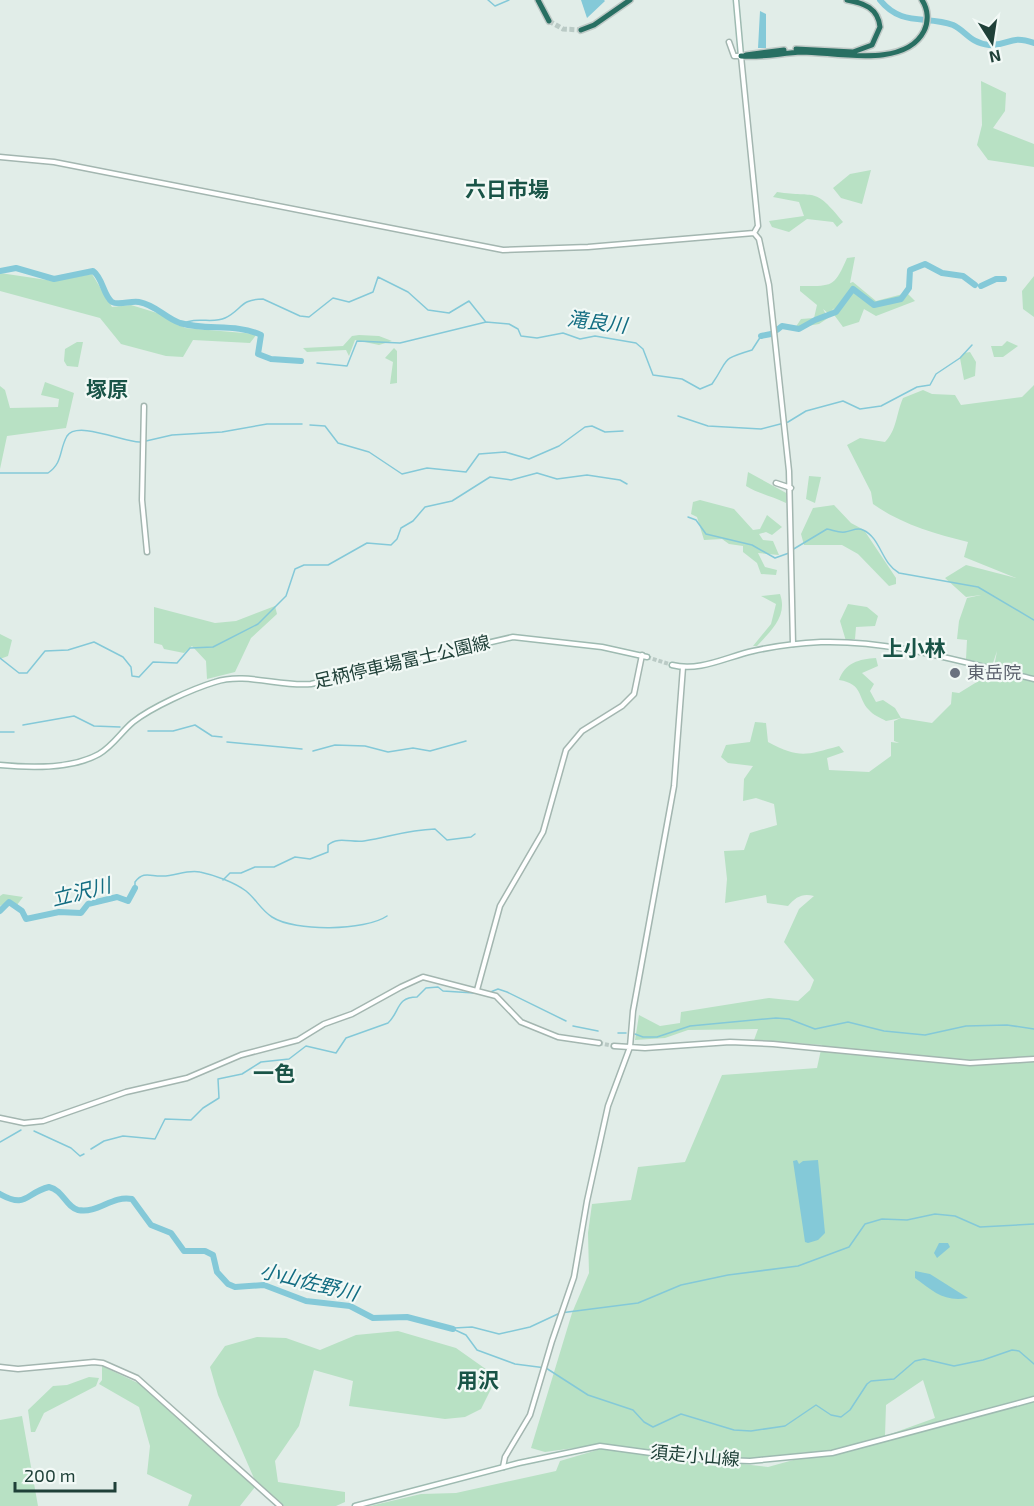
<svg xmlns="http://www.w3.org/2000/svg" width="1034" height="1506" font-family="'Exo 2','Noto Sans JP',sans-serif">
<style>
.green{fill:#b8e1c4;fill-rule:evenodd}
.water{fill:#84c9d8}
.lines{fill:none;stroke-linecap:round;stroke-linejoin:round}
.stream{stroke:#84c9d8;stroke-width:1.5}
.river{stroke:#84c9d8;stroke-width:6}
.tertiary-tunnel{stroke:#bacac5;stroke-width:4;stroke-dasharray:4 2;stroke-linecap:butt}
.secondary-tunnel{stroke:#bacac5;stroke-width:4;stroke-dasharray:4 2;stroke-linecap:butt}
.motorway-tunnel{stroke:#bacac5;stroke-width:5;stroke-dasharray:5 2.5;stroke-linecap:butt}
.tertiary-casing{stroke:#a3b6b0;stroke-width:7}
.secondary-casing{stroke:#9ebab1;stroke-width:7}
.motorway-casing{stroke:#c0cac7;stroke-width:8}
.tertiary{stroke:#fff;stroke-width:4}
.secondary{stroke:#fff;stroke-width:4}
.motorway{stroke:#286f62;stroke-width:5}
.worship-dot{fill:#6b7280;stroke:#f2f9f6;stroke-width:2}
.labels{text-anchor:middle;stroke-width:4.5;stroke-linejoin:round;paint-order:stroke}
.street-label{font-size:18px;fill:#1f4038;stroke:#f2f9f6}
.worship-label{font-size:18px;fill:#5b616d;stroke:#f2f9f6;text-anchor:start}
.water-label{font-size:20px;font-style:italic;fill:#136d82;stroke:#f2f9f6}
.quarter-label{font-size:21px;font-weight:bold;fill:#195447;stroke:#f2f9f6}
</style>
<rect width="100%" height="100%" fill="#e1ede8"/>
<path class="green" d="M981,81L1006,93L1005,111L993,128L1034,144V167L988,160L977,145L982,125Z
M871,170L862,204L841,198L833,188L850,174Z
M777,192C817,198 814,186 843,222L837,227L833,222L807,219L789,232L772,227L769,221L804,216L799,202L773,197Z
M855,257L850,283L853,282L876,301L907,293L915,301L876,316L864,309L859,322L843,327L832,312L834,308L829,314L823,309L828,318L819,324L795,328L801,319L814,318L817,305L800,291V286C832,286 834,288 847,258Z
M0,273L54,281L92,274L112,307L131,305L167,316L185,328L257,334L250,343L193,340L183,357L166,356L121,344L100,318L0,291Z
M1034,276V317L1023,309L1022,291Z
M359,335L379,336L392,341L379,345L355,340L349,356L346,350L307,352L303,348L343,346L352,336Z
M1007,341L1018,346L1003,357H994L991,346H1002Z
M77,342H83L78,367L67,366L64,361L65,349Z
M394,348L397,351V383L390,384L393,362L385,358Z
M970,352L976,362L975,376L964,380L960,358L964,353Z
M45,382L74,393L66,428L7,436L0,469V386L5,390L10,408L58,407L59,399L41,395Z
M1034,385V1506H370L421,1494L456,1493L556,1471L560,1461L604,1448L768,1467L826,1451L798,1453L772,1459L684,1457L604,1444L545,1452L531,1448L572,1313L589,1273L588,1233L592,1204L631,1200L638,1167L685,1162L722,1075L817,1068L822,1045L754,1040L758,1029L688,1030L665,1038L635,1040L639,1015L660,1026L680,1023L681,1012L769,998L798,1001L810,990L814,980L784,942L799,909L814,896C802,893 796,897 788,906L767,903L766,895L725,903L727,879L724,851L744,850L750,833L777,825L774,804L756,798L743,801L744,779L753,766L728,763L721,757L726,745L750,742L755,722L766,723L768,742C800,759 806,755 839,746L844,752L827,758L829,770L869,772L891,756V742L899,743L894,741V721L901,718L886,721C881,718 873,715 869,710C857,698 864,684 839,680C845,663 859,659 876,658L878,666L862,673L874,684L870,691L876,702L883,700L895,708L901,718L932,723L951,704L952,692L959,693L993,672L997,651L992,666L966,659L967,640L957,639L959,621L967,598L981,595L966,597L945,578L966,565L1016,578L964,557L968,542C935,534 901,524 873,504L871,492L847,445L860,438L885,442C897,430 896,414 903,398L923,390L932,394L955,395L961,405L1022,397ZM923,1380L935,1418L885,1436L886,1405Z
M748,472L788,494L786,503C772,496 759,494 746,486Z
M809,476L821,477L815,503L806,499Z
M700,500L734,509L753,530L760,529L767,515L782,527L772,535L766,532L759,534L763,540L773,541L779,555L758,553L765,567L777,570L776,575L761,574L757,563L743,552V546L729,544L722,539L704,540L697,517L691,514L693,502Z
M834,505L851,523L864,530L896,578V584L889,586L858,554L842,545H804L801,534L813,508Z
M780,594C788,616 771,631 757,646H753L771,624L776,604L761,596Z
M848,604L867,607L878,616L875,626L856,627L855,639L846,641L840,621Z
M275,606L277,614L251,638L235,672L207,679L206,661L192,646L184,653L164,649L162,645L154,643V607L215,623L236,621Z
M0,634L12,640L8,656L0,659Z
M3,894L23,897L17,905L9,901L0,906V896Z
M398,1331L456,1348L497,1377L481,1409L465,1417L445,1419L349,1406L353,1381L314,1370L299,1426L275,1461L278,1482L345,1492V1502L336,1506H284L256,1483L218,1395L210,1367L225,1346L257,1337L286,1338L320,1350L356,1335Z
M102,1366L140,1384L193,1426L255,1487L240,1506H188L192,1495L147,1474L150,1446L139,1407L99,1384L102,1380Z
M89,1377L99,1378L96,1386L44,1413L35,1432H31L28,1410L53,1386L67,1385Z
M22,1416L38,1506H0V1420Z"/>
<path class="water" d="M581,0H604L605,1L587,18Z
M760,11L766,14V48H758Z
M797,1160L799,1164L803,1161L818,1160L825,1233L818,1240L808,1243L805,1242L793,1161Z
M939,1243H948L950,1247L937,1258L934,1253Z
M915,1271L930,1274L968,1298C944,1302 934,1292 915,1278Z"/>
<g class="lines">
<path class="stream" d="M488,0L495,6L509,0
M182,324C196,316 213,324 225,318C242,310 240,299 263,299L300,316L309,317L333,298L349,302L373,292L378,277L408,292L428,310L449,313L469,301L485,321
M317,363L347,366L357,341L400,343L486,322L509,324L518,329L521,336L537,338L563,333L580,339L595,336L636,343L643,349L653,375L682,379L700,389L712,384C730,358 719,360 752,350L761,336
M678,416L708,426L761,429L788,422L806,411L843,401L860,409L881,406L917,387L930,385L936,374L960,358L972,345
M310,425L325,426L338,443L369,452L402,474L427,468L466,472L479,454L505,452L529,459L559,446L585,427L592,426L605,432L623,431
M146,441L172,435L222,432L267,424H302
M0,473H48C63,463 59,450 67,436C77,420 126,443 140,442
M688,517L696,520L706,534L752,545L775,558L789,553
M792,550L827,529C833,530 839,533 845,532C852,531 857,527 863,530C881,538 881,563 899,573L978,587L1034,620
M0,658L19,673H27L45,651L68,650L94,642L123,657L131,667L132,676L139,677L153,662L177,663L190,648L213,647L258,624L286,596L295,569L304,565H328L367,543L391,545L397,539L401,528L413,521L425,507L452,501L490,477L511,480L537,473L557,479L587,475L620,480L627,484
M23,725L74,716L94,726L120,727
M148,731H173L195,725L212,736L222,737
M0,732H14
M227,742L302,749
M313,751L335,745L365,746L388,752L413,748L430,751L466,741
M223,880L230,873H241L255,867H274L295,857L310,859L328,852V845C338,836 352,843 364,841C390,837 406,830 435,829L447,840L471,837L475,834
M135,888V882C144,870 151,877 163,876C175,876 188,869 200,872C214,875 234,882 246,891C256,899 261,910 272,917C295,932 365,931 387,916
M488,993L498,989L507,992L566,1021
M573,1026L598,1031
M618,1033H626
M635,1034L643,1037H657L690,1026L776,1018L789,1019L815,1029L848,1022L884,1031L925,1035L966,1026L1007,1025L1034,1029
M34,1131L71,1148L80,1156L84,1154
M0,1142L21,1130
M91,1149L104,1141L123,1136L155,1139L165,1119L191,1120L203,1108L219,1098L218,1079L242,1074L261,1062L289,1059L306,1046L336,1053L346,1038L388,1023C400,1012 396,997 417,997L426,988L438,987L443,991L474,993
M454,1328L472,1327L499,1334L530,1327L560,1313L638,1303L681,1285L728,1275L798,1266L849,1247L865,1224L882,1219L907,1220L935,1214L955,1216L980,1227L1034,1224
M453,1329L466,1335L477,1350L515,1364L546,1368L588,1395L633,1410L644,1422L653,1427L681,1414L734,1430L751,1431L785,1426L816,1405L831,1415L841,1417L850,1410L867,1384L871,1381L894,1379L915,1361L924,1359L954,1366L983,1360L1012,1350L1019,1351L1034,1364"/>
<path class="river" d="M880,0C901,27 927,15 953,25C966,31 970,43 989,45C1009,46 1010,34 1034,43
M0,271L16,268L54,279L93,271C103,278 103,295 112,302C119,306 132,300 139,302C156,305 165,318 180,323C207,331 236,323 261,335L258,354L271,359L301,361
M981,286L996,279H1004
M777,330L782,326L799,329L815,320L836,312L853,289L874,305L901,299L909,288L910,270L925,264L942,273L963,276L975,285
M761,336L771,334
M0,911L9,902L22,911L26,919L59,912L81,913L88,904L117,897L128,901L135,888
M0,1194C27,1209 25,1193 49,1187C63,1190 66,1207 78,1210C98,1214 112,1195 132,1199L151,1225L171,1233L184,1251H205L213,1255L217,1272L228,1284L235,1287L264,1285L306,1301L350,1306L373,1318L407,1317L453,1329"/>
<path class="tertiary-tunnel" d="M599,1043L614,1046"/>
<path class="secondary-tunnel" d="M647,657L672,665"/>
<path class="motorway-tunnel" d="M549,21L563,29L581,30"/>
<g class="tertiary-casing">
<path id="tertiary" d="M729,42L734,56H741L758,226L754,233
M0,157L54,162L503,250L588,247L754,233
M754,233L759,239L769,285L789,471L793,644
M144,406L142,500L147,552
M776,483L791,488
M477,990L500,906L543,832L566,750L582,731L622,706L634,694L642,655
M614,1046L645,1048L730,1042L773,1044L970,1063L1034,1059
M0,1118L24,1123L43,1121L126,1092L187,1078L241,1055L298,1040L324,1024L352,1014L401,987L423,977L496,996L521,1022L558,1037L599,1043
M0,1367L18,1369L94,1362L103,1363L137,1378L280,1506
M503,1467L505,1457L530,1415L552,1341L574,1277L587,1201L608,1106L630,1047L633,1011L674,786L683,667"/>
</g>
<g class="secondary-casing">
<path id="secondary" d="M736,0L741,56
M672,665C700,672 726,657 753,651C775,646 798,643 821,642C894,640 964,663 1034,679
M0,765C30,768 72,769 99,754C113,746 121,732 133,722C152,707 192,689 215,682C245,672 280,687 311,684L513,637L602,647L647,657
M355,1506L519,1463L600,1446L695,1459L750,1461L832,1453L1034,1399"/>
</g>
<g class="motorway-casing">
<path id="motorway" d="M538,0L549,21
M581,30L594,25L630,0
M796,49L853,52L872,45L880,27C878,8 864,3 847,0
M746,55L784,50
M741,56C761,58 781,53 802,52C835,52 905,69 924,31C929,21 928,9 922,0"/>
</g>
<use href="#tertiary" class="tertiary"/>
<use href="#secondary" class="secondary"/>
<use href="#motorway" class="motorway"/>
</g>
<circle class="worship-dot" cx="955" cy="673" r="6"/>
<g class="labels">
<g class="street-label">
<text transform="translate(402 662) rotate(-13)" y="6">足柄停車場富士公園線</text>
<text transform="translate(695 1456) rotate(5)" y="6">須走小山線</text>
</g>
<g class="worship-label">
<text x="967" y="679">東岳院</text>
</g>
<g class="water-label">
<text transform="translate(597 322) rotate(7)" y="7">滝良川</text>
<text transform="translate(81 892) rotate(-14)" y="7">立沢川</text>
<text transform="translate(309 1282) rotate(14)" y="7">小山佐野川</text>
</g>
<g class="quarter-label">
<text x="507" y="197">六日市場</text>
<text x="107" y="397">塚原</text>
<text x="914" y="656">上小林</text>
<text x="274" y="1081">一色</text>
<text x="478" y="1388">用沢</text>
</g>
</g>
<g transform="translate(992 42) rotate(168)" stroke="#f2f9f6" stroke-width="4.5" paint-order="stroke">
<path d="M0-4.5L10 22L0 15L-10 22Z" fill="#1f4038"/>
<text y="-9" font-size="16" font-weight="bold" text-anchor="middle" fill="#1f4038">N</text>
</g>
<path d="M15 1482v9h100v-9" fill="none" stroke="#1f4038" stroke-width="3"/>
<text x="24" y="1482" font-size="18" fill="#1f4038" stroke="#f2f9f6" stroke-width="4.5" paint-order="stroke">200 m</text>
</svg>
